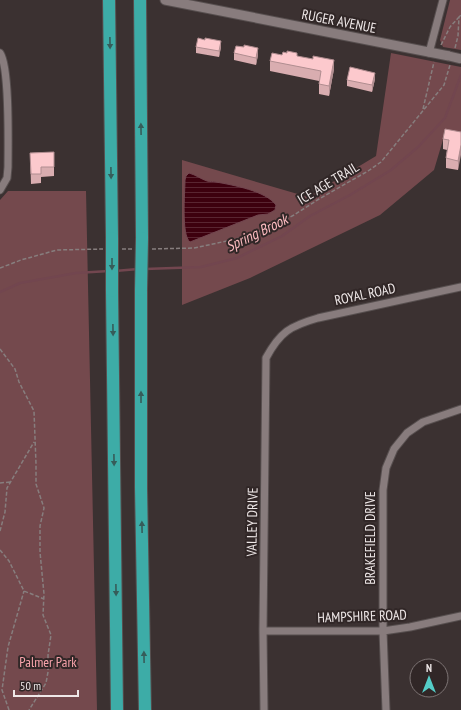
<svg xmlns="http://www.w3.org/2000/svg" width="461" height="710" font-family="'PT Sans Narrow',sans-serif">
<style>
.park{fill:#74494d}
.water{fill:url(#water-rules);stroke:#72464f}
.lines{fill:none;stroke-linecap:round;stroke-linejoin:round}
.stream{stroke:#72464f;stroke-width:2.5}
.minor-casing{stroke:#574f4f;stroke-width:9}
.tertiary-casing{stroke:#574f4f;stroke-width:11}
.motorway-casing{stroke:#574f4f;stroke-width:14}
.path{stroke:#877e7e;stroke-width:1.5;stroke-dasharray:4 2;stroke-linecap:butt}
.minor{stroke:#887c7d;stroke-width:7}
.tertiary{stroke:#887c7d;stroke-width:9}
.motorway{stroke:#3daca7;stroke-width:12}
.tertiary-bridge-casing{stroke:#574f4f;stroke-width:11;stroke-linecap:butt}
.motorway-bridge-casing{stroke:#574f4f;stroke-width:14;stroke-linecap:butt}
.tertiary-bridge{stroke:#887c7d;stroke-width:9}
.motorway-bridge{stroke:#3daca7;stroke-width:12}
.wall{fill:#d9adb0}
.shaded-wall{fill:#b08d90}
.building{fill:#fcc9cd;stroke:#b08d90}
.oneway{fill:#365c5a}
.labels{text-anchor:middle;stroke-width:4;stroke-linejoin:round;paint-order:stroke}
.street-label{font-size:14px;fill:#efe8e8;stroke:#312727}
.park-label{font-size:14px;fill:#f9a4ac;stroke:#312727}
.water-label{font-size:15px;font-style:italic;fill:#fdbcc1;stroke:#312727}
</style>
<defs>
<pattern id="water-rules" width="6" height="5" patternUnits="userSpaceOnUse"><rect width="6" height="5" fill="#3d000e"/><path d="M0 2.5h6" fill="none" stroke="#592531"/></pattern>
</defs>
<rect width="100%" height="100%" fill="#3b3131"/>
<path class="park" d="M450,0H461V50L443,47L440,40Z
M391,53L461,67V136L445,133L434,170L380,215L250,278L182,305V160L308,197L376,156Z
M8,191H86L97,710H0V200Z"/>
<path class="water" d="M189,173C196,175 201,179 207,181C210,182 213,181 216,182C233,185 266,191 276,205L275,210L268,214L258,215L190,242C181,235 185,193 185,180L186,176Z"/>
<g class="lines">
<path class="stream" d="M145,269L201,267L237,258L282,236L310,216L350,195L391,170L418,147L445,118L461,75
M115,271L138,269
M0,292L20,283L76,273L109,271"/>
<g class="minor-casing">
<path id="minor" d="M0,53C10,68 8,145 8,167L7,178L0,190
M429,53L443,0
M263,631H383L410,627L461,616
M264,710L263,631L266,358C280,332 290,326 318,318L461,287
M386,710L383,631V490L386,468L394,449L407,433L423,422L461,409"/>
</g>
<g class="tertiary-casing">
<path id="tertiary" d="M165,0L449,56"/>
</g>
<g class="motorway-casing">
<path id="motorway" d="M109,0L112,238
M140,0L142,238
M141,290V488L145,710
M112,291L117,710"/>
</g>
<path class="path" d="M441,45L450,27L459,17
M455,48L458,36L459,17L461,15
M423,109L434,62
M122,249H133
M152,249L194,248L236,239L267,229L294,215L319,199L368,171L381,162L444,85L450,65
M0,268L21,260L57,250L103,249
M0,349L15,369L19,382L34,411L36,464V484L44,508L40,526V552L44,594L43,615L51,635L48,655V672L46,683L29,710
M0,483L10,482
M0,531L5,512L7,488L34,442
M0,550L9,561L24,591L44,599
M9,710L2,690L8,647L24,591"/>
<use href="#minor" class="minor"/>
<use href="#tertiary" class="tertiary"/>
<use href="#motorway" class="motorway"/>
<g class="tertiary-bridge-casing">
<path id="tertiary-bridge" d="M449,56L461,59"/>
</g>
<g class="motorway-bridge-casing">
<path id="motorway-bridge" d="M112,238V291
M141,290L142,238"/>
</g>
<use href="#tertiary-bridge" class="tertiary-bridge"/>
<use href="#motorway-bridge" class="motorway-bridge"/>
</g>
<path class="wall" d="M205,40L221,47L219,57L196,53V47Z
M234,53L258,55L256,65L234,60Z
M282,55L297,56L334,69L329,96L319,94V81L270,71V61Z
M375,79L372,92L347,86V80Z
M461,132L458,170L446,168V158L447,150L443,149V139Z
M54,152V176L41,177V183L31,184L30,153Z"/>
<path class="shaded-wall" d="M221,41V47L219,57V51Z
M258,48V55L256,65V58Z
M334,60V69L329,96V86Z
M375,73V79L372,92V85Z
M461,145V155L458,170V161Z"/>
<path class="building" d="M198,38L205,40V38L221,41L219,51L196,47Z
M244,45L258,48L256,58L234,53L236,46L244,47Z
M287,51L297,53V56L313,59V56L334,60L329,86L319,84L321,71L270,61L272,53L282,55L283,52L287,53Z
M350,67L375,73L372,85L347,80Z
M445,129L461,132V145L458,161L446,158L449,140L443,139Z
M54,152V167H41V174H31L30,153Z"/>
<defs><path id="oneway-solid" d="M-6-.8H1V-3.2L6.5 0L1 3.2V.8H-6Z"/></defs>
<g class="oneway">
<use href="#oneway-solid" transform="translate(110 43) rotate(89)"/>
<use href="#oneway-solid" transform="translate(141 129) rotate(-91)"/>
<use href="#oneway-solid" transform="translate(111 173) rotate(89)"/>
<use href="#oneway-solid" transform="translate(112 264) rotate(90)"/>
<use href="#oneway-solid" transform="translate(113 330) rotate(89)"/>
<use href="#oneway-solid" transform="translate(141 397) rotate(-90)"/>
<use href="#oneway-solid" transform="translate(114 460) rotate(89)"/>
<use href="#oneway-solid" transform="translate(142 527) rotate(-91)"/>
<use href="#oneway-solid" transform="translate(116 590) rotate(89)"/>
<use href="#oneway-solid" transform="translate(144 657) rotate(-91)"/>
</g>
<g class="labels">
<g class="street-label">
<text transform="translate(339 21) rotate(11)" y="5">RUGER AVENUE</text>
<text transform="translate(328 183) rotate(-31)" y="5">ICE AGE TRAIL</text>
<text transform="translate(365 294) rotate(-12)" y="5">ROYAL ROAD</text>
<text transform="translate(252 522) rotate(-89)" y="5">VALLEY DRIVE</text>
<text transform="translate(370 538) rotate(-90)" y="5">BRAKEFIELD DRIVE</text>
<text transform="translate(362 616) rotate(-2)" y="5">HAMPSHIRE ROAD</text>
</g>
<g class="park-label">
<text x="48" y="667">Palmer Park</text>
</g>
<g class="water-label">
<text transform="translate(257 233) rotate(-26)" y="5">Spring Brook</text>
</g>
</g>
<g transform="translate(429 678)"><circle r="19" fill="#312727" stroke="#7d7474"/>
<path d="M0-3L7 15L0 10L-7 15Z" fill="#54cdc7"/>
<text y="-6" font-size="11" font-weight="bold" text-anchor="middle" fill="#efe8e8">N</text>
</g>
<path d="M14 690v6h64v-6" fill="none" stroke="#efe8e8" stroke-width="2"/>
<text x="20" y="690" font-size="12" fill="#efe8e8" stroke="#312727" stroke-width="3" paint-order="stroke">50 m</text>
</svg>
